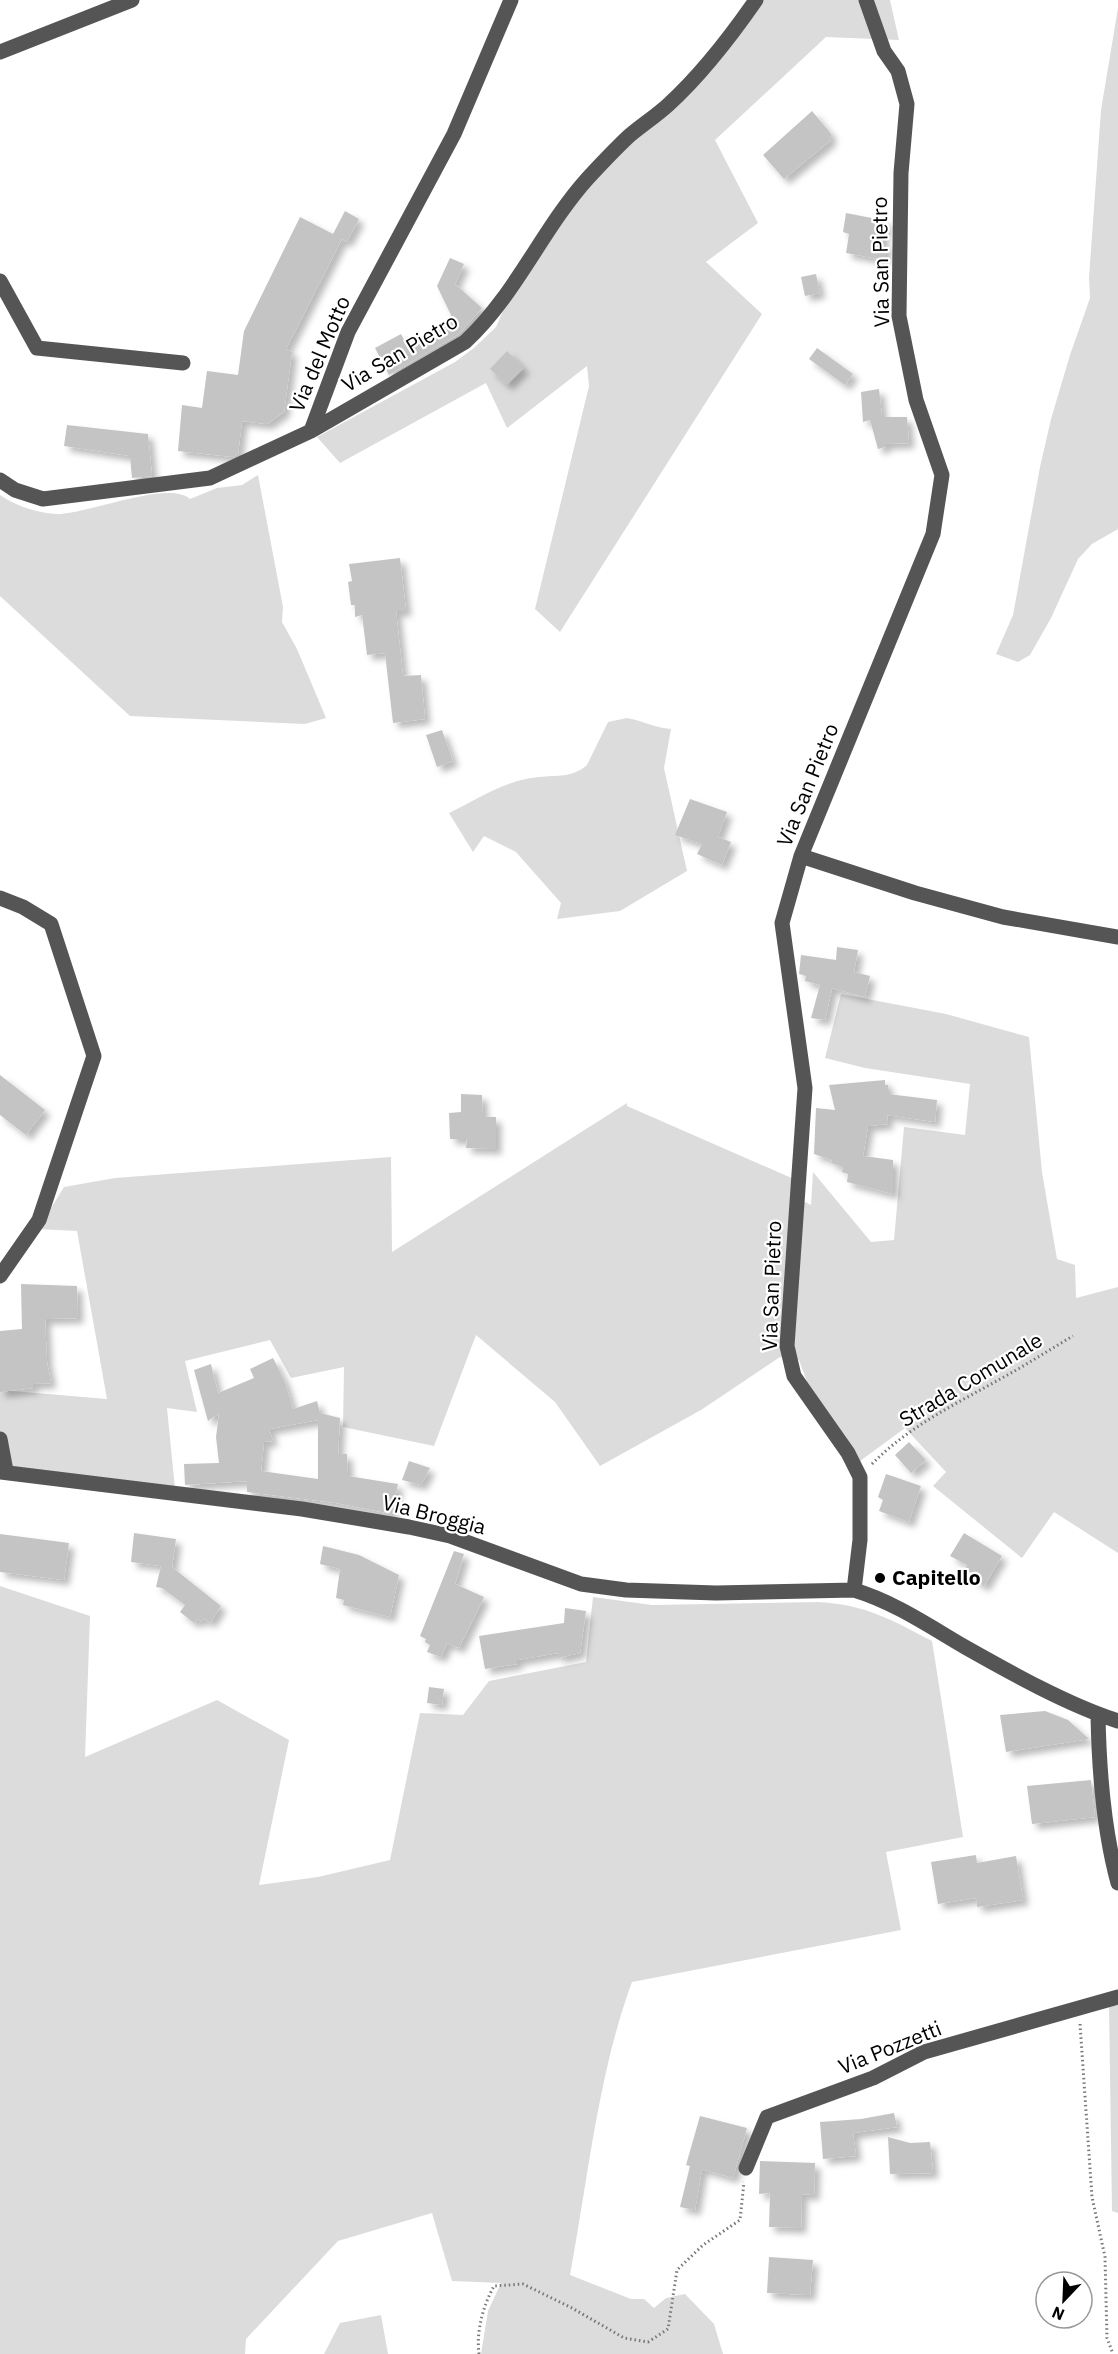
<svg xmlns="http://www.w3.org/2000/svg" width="1118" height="2354" font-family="'IBM Plex Sans',sans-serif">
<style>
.green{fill:#dcdcdc}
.building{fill:#c4c4c4;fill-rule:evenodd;filter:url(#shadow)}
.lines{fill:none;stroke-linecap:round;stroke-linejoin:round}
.path{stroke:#777;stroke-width:3;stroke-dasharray:1.5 3;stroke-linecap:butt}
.minor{stroke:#555;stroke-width:15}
.poi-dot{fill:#000;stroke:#fff;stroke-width:2}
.labels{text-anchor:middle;stroke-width:4.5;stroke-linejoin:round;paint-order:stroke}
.street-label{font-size:21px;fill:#000;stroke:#fff}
.poi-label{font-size:21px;font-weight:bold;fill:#000;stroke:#fff;text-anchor:start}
</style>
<defs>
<filter id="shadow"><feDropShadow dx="5.5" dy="5.5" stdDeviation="3" flood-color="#0004"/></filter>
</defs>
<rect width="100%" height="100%" fill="#fff"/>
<path class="green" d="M762,0H890L899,40L826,37L715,140L758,223L706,262L762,314L560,632L535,609L589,386L587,366L507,428L486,383L340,463L317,437L455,362L474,348L496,327L507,302L583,192Z
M1118,8V529L1092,544L1078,559L1051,618L1030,655L1018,662L996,654L1013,615L1040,467L1051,419L1070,355L1090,298L1089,278L1101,110Z
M258,475L283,607L282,622L297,649L326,718L305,724L130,716L0,596V495C16,506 37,513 56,514C86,515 169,479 190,499L217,488L242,485Z
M627,718C643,721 655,728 671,729L664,768L687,871L620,911L557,919L561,903L516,852L484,836L473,852L449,813C476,800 508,779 539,777C557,775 572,778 587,765L608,722Z
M841,994L946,1014L1029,1037L1042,1172L1057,1259L1075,1265L1076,1298L1118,1287V1553L1054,1512L1022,1558L933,1486L946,1472L905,1428L856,1464L809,1387L799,1360L780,1357L701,1410L600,1466L555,1402L476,1335L434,1446L343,1427L344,1367L291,1378L270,1340L185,1361L197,1412L167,1408L175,1489L2,1471L0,1454V1390L107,1399L77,1231L38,1229L64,1187L115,1178L391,1157L392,1252L627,1103V1106L803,1183V1201L811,1205L813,1172L871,1242L894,1240L904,1127L965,1135L970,1084L865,1068L825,1058Z
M0,1586L90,1616L85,1757L217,1700L289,1740L259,1885L318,1877L390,1860L420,1713L463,1715L489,1681L586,1662L593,1597L652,1605L819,1602C866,1605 890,1619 932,1641L963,1837L886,1852L901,1930L632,1982C598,2074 588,2179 570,2275L631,2299H644L654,2308L666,2298L685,2294L714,2324L723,2354H481L488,2311L501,2283L452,2281L432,2213L338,2241L246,2339L245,2354H0Z
M1118,1998V2213L1112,2211L1109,2003Z
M381,2315L388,2354H324L340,2323Z"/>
<path class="building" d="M812,111L832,135L829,138L831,140L784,179L763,155Z
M345,211L359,219L347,242L342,239L286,349L292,352L284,412L267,424L242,421L238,454L233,457L178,451L182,405L202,408L207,371L238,375L244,331L300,217L335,235L333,234Z
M846,213L887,221L882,244H887L884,260L846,253L849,234L843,232Z
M450,258L464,264L455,284L482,308L459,334L389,375L375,348L401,334L407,345L443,326L451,315L437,286Z
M816,274L820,293L805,296L801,277Z
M817,348L853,374L845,385L809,359Z
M507,351L524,368L507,385L490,369Z
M879,389L882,417H907L909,443L885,444V447L878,449L870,420L863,422L861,392Z
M67,425L148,434L152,476L132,478L130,456L64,446Z
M400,558L406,611H396L403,676L421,675L425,719L393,723L385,653L367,655L362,615L355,617V605H351L348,582L352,581L349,564Z
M442,730L453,761L437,767L426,735Z
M690,799L727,812L718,837L731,842L722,865L697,854L702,844L675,835Z
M837,947L858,950L854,972L870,976L865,997L832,988L825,1020L811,1018L820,985L805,981L806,976L799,974L801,955L836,960Z
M0,1075L45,1110L26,1135L0,1115Z
M885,1080V1085H888V1094L937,1100L935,1122L887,1115L888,1124L868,1126L863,1156L893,1160V1194L847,1182L848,1174L842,1172L843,1167L831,1163L832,1160L814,1154L816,1108L835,1110L829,1085Z
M461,1094L482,1095L483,1117H496V1149L466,1148L467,1139H450L449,1113L461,1112Z
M21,1284L77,1286L78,1318L45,1319L47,1362L51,1383L33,1384V1388L0,1392V1331L22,1329Z
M273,1358L285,1382L293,1409L317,1401L320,1413L340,1418L338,1454H347L348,1476L398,1484L392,1514L336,1503L247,1492V1481L185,1485L184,1464L219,1463L216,1437L219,1413L208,1421L194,1370L211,1364L218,1393L254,1378L250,1369ZM318,1420V1479L261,1471L264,1442L273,1441L269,1429Z
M909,1442L926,1460L911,1473L895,1455Z
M409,1461L430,1468L421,1485L402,1480Z
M886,1474L921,1486L909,1522L879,1511L883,1500L878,1497Z
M134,1533L176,1539L172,1567L221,1606L210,1623L204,1618L201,1622L198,1619L194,1623L180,1612L185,1605L162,1588L156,1587L161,1566L131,1562Z
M964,1533L1002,1556L984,1586L972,1579L974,1574L964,1569L967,1565L950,1556Z
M0,1534L69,1543L64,1580L0,1572Z
M323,1546L359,1555L399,1575L390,1617L343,1605L344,1600L336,1598L340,1569L320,1564Z
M454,1551L464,1554L455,1584L484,1597L459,1648L447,1643L441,1657L427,1652L430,1645L425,1642L426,1639L420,1636Z
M565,1608L586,1611L580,1653L558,1658V1653L517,1660V1664L485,1669L479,1636L564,1623Z
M429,1687L444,1689L442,1705L427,1703Z
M1045,1711L1068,1720L1089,1739L1006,1752L1000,1715Z
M1091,1780L1095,1817L1032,1824L1027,1786Z
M976,1855L977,1863L1016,1856L1023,1900L977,1907L976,1898L938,1904L931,1862Z
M894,2113L897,2127L853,2133L856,2156L823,2159L820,2122L861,2119Z
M700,2116L747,2128L733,2178L702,2169L695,2210L680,2207L690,2166L686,2165Z
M888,2137L910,2143L930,2142L933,2173L890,2174Z
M760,2161L815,2163L814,2195L802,2194L801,2228L769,2227L770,2193L759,2194Z
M769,2257L813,2260L810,2295L767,2293Z"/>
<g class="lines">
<path class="path" d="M872,1464C909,1426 956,1404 1002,1378C1026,1365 1049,1350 1073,1336
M1080,2024L1092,2197L1105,2257L1107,2338L1113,2354
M479,2354C476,2331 483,2306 494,2286L523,2284L572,2308L624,2338L648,2342L668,2329L677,2270L703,2245L740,2220L744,2182"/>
<path class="minor" d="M0,52L132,0
M0,281L37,348L183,363
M311,431L348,332L454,134L511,0
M0,480L15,490L43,499L210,478L311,431L465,342C516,295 542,229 588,178C601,164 615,149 629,136C642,125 656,116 668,105C701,75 731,36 756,0
M801,856L915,893L1003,917L1118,937
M0,898L23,907L51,924L94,1056L39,1220L0,1276
M0,1439L6,1471
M0,1472L302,1509L409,1527L450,1536L581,1584L626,1590L716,1593L854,1590C894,1602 929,1626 965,1647C1011,1673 1068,1705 1118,1721
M854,1590L860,1540V1477L848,1453L794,1376L787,1346L805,1088L782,923L801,856L933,534L942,475L916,400L899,316L901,173L907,104L898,71L884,51L866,0
M1098,1715C1099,1771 1103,1828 1118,1883
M746,2168L767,2117L873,2078L924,2052L1118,1997"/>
</g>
<circle class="poi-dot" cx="880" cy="1578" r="6"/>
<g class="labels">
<g class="street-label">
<text transform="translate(881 262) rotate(-91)" y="7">Via San Pietro</text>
<text transform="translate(400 353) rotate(-31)" y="7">Via San Pietro</text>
<text transform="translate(320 354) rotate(-67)" y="7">Via del Motto</text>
<text transform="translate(808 785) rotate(-68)" y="7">Via San Pietro</text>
<text transform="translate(772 1286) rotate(-88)" y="7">Via San Pietro</text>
<text transform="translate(971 1380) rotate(-31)" y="7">Strada Comunale</text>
<text transform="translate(434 1515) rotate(14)" y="7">Via Broggia</text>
<text transform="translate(890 2048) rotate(-22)" y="7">Via Pozzetti</text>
</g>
<g class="poi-label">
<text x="892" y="1585">Capitello</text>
</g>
</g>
<g transform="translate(1064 2300) rotate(203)"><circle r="28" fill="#ffffff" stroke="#999999" stroke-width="1.5"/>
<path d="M0-4.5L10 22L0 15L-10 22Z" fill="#000000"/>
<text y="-9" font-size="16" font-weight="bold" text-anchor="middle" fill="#000000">N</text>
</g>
</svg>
